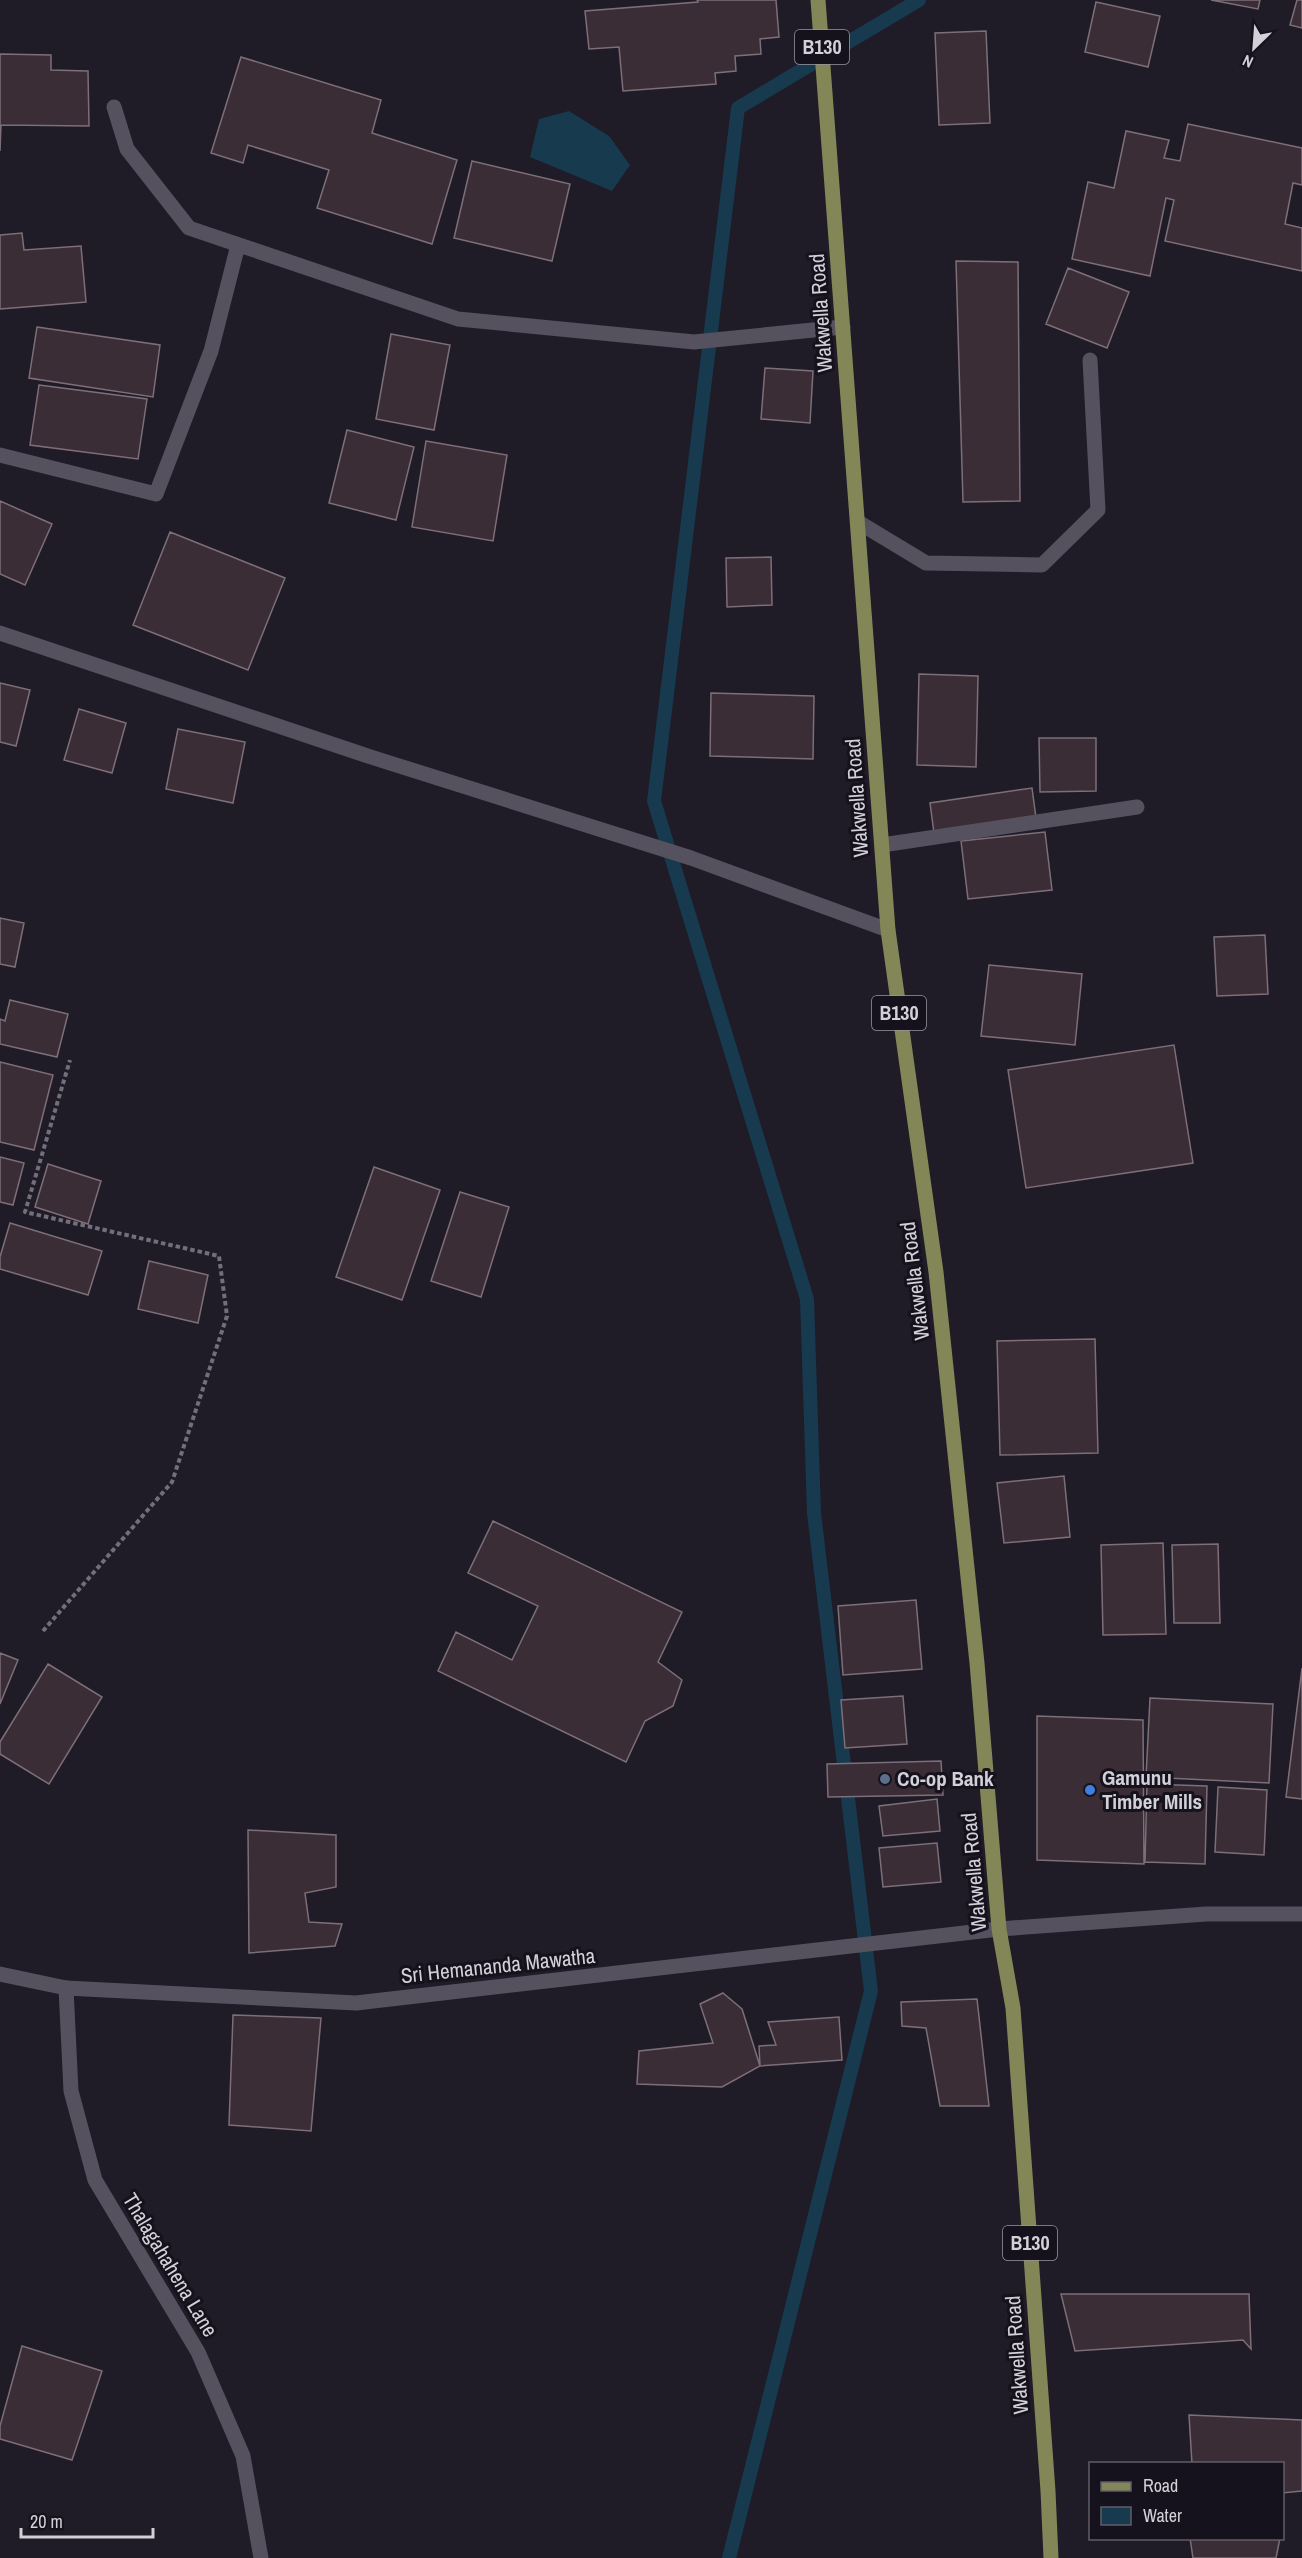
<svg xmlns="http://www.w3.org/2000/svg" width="1302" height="2558" font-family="'Archivo Narrow',sans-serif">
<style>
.water{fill:#173a4f}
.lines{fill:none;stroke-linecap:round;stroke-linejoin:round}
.stream{stroke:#173a4f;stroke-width:14}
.building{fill:#3a2d36;stroke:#7d6f79;stroke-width:1.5}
.path{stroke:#726f79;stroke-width:4;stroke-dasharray:4.5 3;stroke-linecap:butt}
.street{stroke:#56515f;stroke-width:15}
.secondary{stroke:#56515f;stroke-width:15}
.primary{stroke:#838656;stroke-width:15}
.service-dot{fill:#5c6f8a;stroke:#16121d;stroke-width:2}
.shop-dot{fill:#3f7fe0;stroke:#16121d;stroke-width:2}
.labels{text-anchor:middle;stroke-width:6;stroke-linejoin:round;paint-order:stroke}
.shield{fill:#16121d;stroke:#9a97a0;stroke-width:1.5}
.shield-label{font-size:20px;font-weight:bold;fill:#d2d0d8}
.street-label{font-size:21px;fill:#d2d0d8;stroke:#16121d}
.poi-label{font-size:21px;font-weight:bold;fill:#d2d0d8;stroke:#16121d;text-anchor:start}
</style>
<rect width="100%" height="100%" fill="#1f1b27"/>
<path class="water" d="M569,111L609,136L630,165L612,191L530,157L539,119Z"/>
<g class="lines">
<path class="stream" d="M729,2558L871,1991L814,1513L807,1299L654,801L738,108L919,0"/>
</g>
<path class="building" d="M697,0H776L779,37L760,39L761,54L735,56L736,71L715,73L716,84L623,91L619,47L589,49L585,11L698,2Z
M1211,0H1260L1258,9Z
M1297,0H1302V28L1290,25Z
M1096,2L1160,16L1148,67L1085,52Z
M986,31L990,123L939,125L935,33Z
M0,54L51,55V70L88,71L89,126L1,125L0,151Z
M241,57L381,100L372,133L457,160L432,244L317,208L329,170L248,145L243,163L211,153Z
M1188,124L1302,148V185L1293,183L1285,224L1302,228V271L1165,241L1174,200L1166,198L1150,276L1072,259L1088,182L1114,188L1126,131L1169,140L1164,158L1180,161Z
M472,161L570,184L552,261L454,238Z
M22,233L24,250L81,246L86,302L0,309V235Z
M956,261L1018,262L1020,501L963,502Z
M1068,268L1129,292L1107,348L1046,324Z
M37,327L160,345L153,397L29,378Z
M391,334L450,345L434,430L376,419Z
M765,368L813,371L810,423L761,419Z
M39,385L147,399L138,459L30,445Z
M347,430L414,447L396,520L329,503Z
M426,441L507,455L493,541L412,527Z
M0,501L52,524L25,585L0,574Z
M170,532L285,578L248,670L133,625Z
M771,557L772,605L727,607L726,558Z
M919,674L978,676L976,767L917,765Z
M0,683L30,690L16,746L0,742Z
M711,693L814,696L813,759L710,756Z
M79,709L126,723L112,773L64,760Z
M178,729L245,742L233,803L166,789Z
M1039,738H1096V791L1040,792Z
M1032,788L1036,818L934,833L930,803Z
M1045,832L1052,890L968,899L961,841Z
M0,918L24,923L15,967L0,964Z
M1265,935L1268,994L1217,996L1214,937Z
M989,965L1082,974L1075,1045L981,1036Z
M10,1000L68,1014L57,1057L0,1044V1019L5,1021Z
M1174,1045L1193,1163L1026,1188L1008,1070Z
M0,1062L53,1075L34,1150L0,1142Z
M0,1157L24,1163L13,1205L0,1202Z
M48,1164L101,1181L88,1224L35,1207Z
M374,1167L440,1190L402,1300L336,1277Z
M460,1192L509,1207L481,1297L431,1281Z
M10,1223L102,1251L88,1295L0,1269V1257Z
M149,1261L208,1275L198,1323L138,1309Z
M1095,1339L1098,1453L1000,1455L997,1341Z
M1064,1476L1070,1537L1004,1543L997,1483Z
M493,1521L682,1612L658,1662L682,1680L673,1706L645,1721L626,1762L438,1671L456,1632L512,1660L538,1606L468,1573Z
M1163,1543L1166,1634L1103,1635L1101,1545Z
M1218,1544L1220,1623H1174L1172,1545Z
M916,1600L922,1669L843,1675L838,1606Z
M0,1653L18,1660L0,1704Z
M48,1664L102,1697L49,1784L0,1754V1742Z
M1302,1668V1799L1286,1797Z
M903,1696L907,1744L845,1748L841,1700Z
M1150,1698L1273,1704L1269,1783L1146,1777Z
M1037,1716L1143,1720L1144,1864L1037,1860Z
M941,1761L943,1795L828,1797L827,1764Z
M1147,1784L1207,1786L1205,1864L1145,1862Z
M1218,1787L1267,1790L1264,1855L1215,1852Z
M937,1799L940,1831L883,1836L879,1806Z
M248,1830L336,1835V1887L305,1893L309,1922L342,1924L335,1946L249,1953Z
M937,1843L941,1882L883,1887L879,1848Z
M723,1993L742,2009L760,2066L722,2087L637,2084L639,2051L713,2043L700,2004Z
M977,1999L989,2106H940L926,2028L902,2026L901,2002Z
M233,2015L321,2018L311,2131L229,2125Z
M839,2017L842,2060L760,2066L759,2046L776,2045L768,2022Z
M1061,2294H1249L1251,2349L1243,2340L1075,2351Z
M22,2346L102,2371L72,2460L0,2439V2426Z
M1189,2415L1302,2420V2491L1282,2493V2464H1192Z
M1190,2538H1280L1276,2558H1193Z"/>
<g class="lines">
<path class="path" d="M43,1631L172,1482L227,1316L219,1256L25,1212L70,1060"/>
<path class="street" d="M114,107L127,149L189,228L458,319L694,342L843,327
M0,455L156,494L211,351L238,245
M858,522L926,563L1042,565L1098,510L1090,360
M0,633L374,758L691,858L888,930
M882,845L1137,807
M66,1988L71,2091L95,2180L198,2352L243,2456L261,2558"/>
<path class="secondary" d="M0,1974L66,1988L356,2003L999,1929L1206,1914H1302"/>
<path class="primary" d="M818,0L888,930L936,1272L977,1663L999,1929L1013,2008L1048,2491L1051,2558"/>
</g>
<circle class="service-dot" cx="885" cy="1779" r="6"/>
<circle class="shop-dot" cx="1090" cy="1790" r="6"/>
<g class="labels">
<g class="shield">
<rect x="795" y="30" width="54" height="34" rx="4.5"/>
<rect x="872" y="996" width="54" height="34" rx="4.5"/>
<rect x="1003" y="2226" width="54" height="34" rx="4.5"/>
</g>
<g class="shield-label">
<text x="822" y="54">B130</text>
<text x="899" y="1020">B130</text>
<text x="1030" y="2250">B130</text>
</g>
<g class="street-label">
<text transform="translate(821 313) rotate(-94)" y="7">Wakwella Road</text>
<text transform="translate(857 798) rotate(-94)" y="7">Wakwella Road</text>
<text transform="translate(915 1281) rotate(-97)" y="7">Wakwella Road</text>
<text transform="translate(974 1872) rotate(-95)" y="7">Wakwella Road</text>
<text transform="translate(498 1966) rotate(-6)" y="7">Sri Hemananda Mawatha</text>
<text transform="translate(170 2265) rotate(59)" y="7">Thalagahahena Lane</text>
<text transform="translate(1017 2355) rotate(-94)" y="7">Wakwella Road</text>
</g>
<g class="poi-label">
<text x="1102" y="1785">Gamunu<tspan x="1102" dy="24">Timber Mills</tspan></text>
<text x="897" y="1786">Co-op Bank</text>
</g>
</g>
<rect x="1089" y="2462" width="195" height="78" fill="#16121d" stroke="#615e68" stroke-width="1.5"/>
<rect x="1101" y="2482" width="30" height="9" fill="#838656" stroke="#615e68" stroke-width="1.5"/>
<text x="1143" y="2492" font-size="18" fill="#d2d0d8">Road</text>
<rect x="1101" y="2507" width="30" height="18" fill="#173a4f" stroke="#615e68" stroke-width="1.5"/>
<text x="1143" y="2522" font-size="18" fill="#d2d0d8">Water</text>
<g transform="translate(1254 48) rotate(205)" stroke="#16121d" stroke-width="4.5" paint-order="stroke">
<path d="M0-4.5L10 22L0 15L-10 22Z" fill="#d2d0d8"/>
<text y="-9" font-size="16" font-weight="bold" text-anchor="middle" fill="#d2d0d8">N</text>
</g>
<path d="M21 2528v9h132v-9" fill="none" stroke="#d2d0d8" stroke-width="3"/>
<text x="30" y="2528" font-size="18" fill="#d2d0d8" stroke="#16121d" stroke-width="4.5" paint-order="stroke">20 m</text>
</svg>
